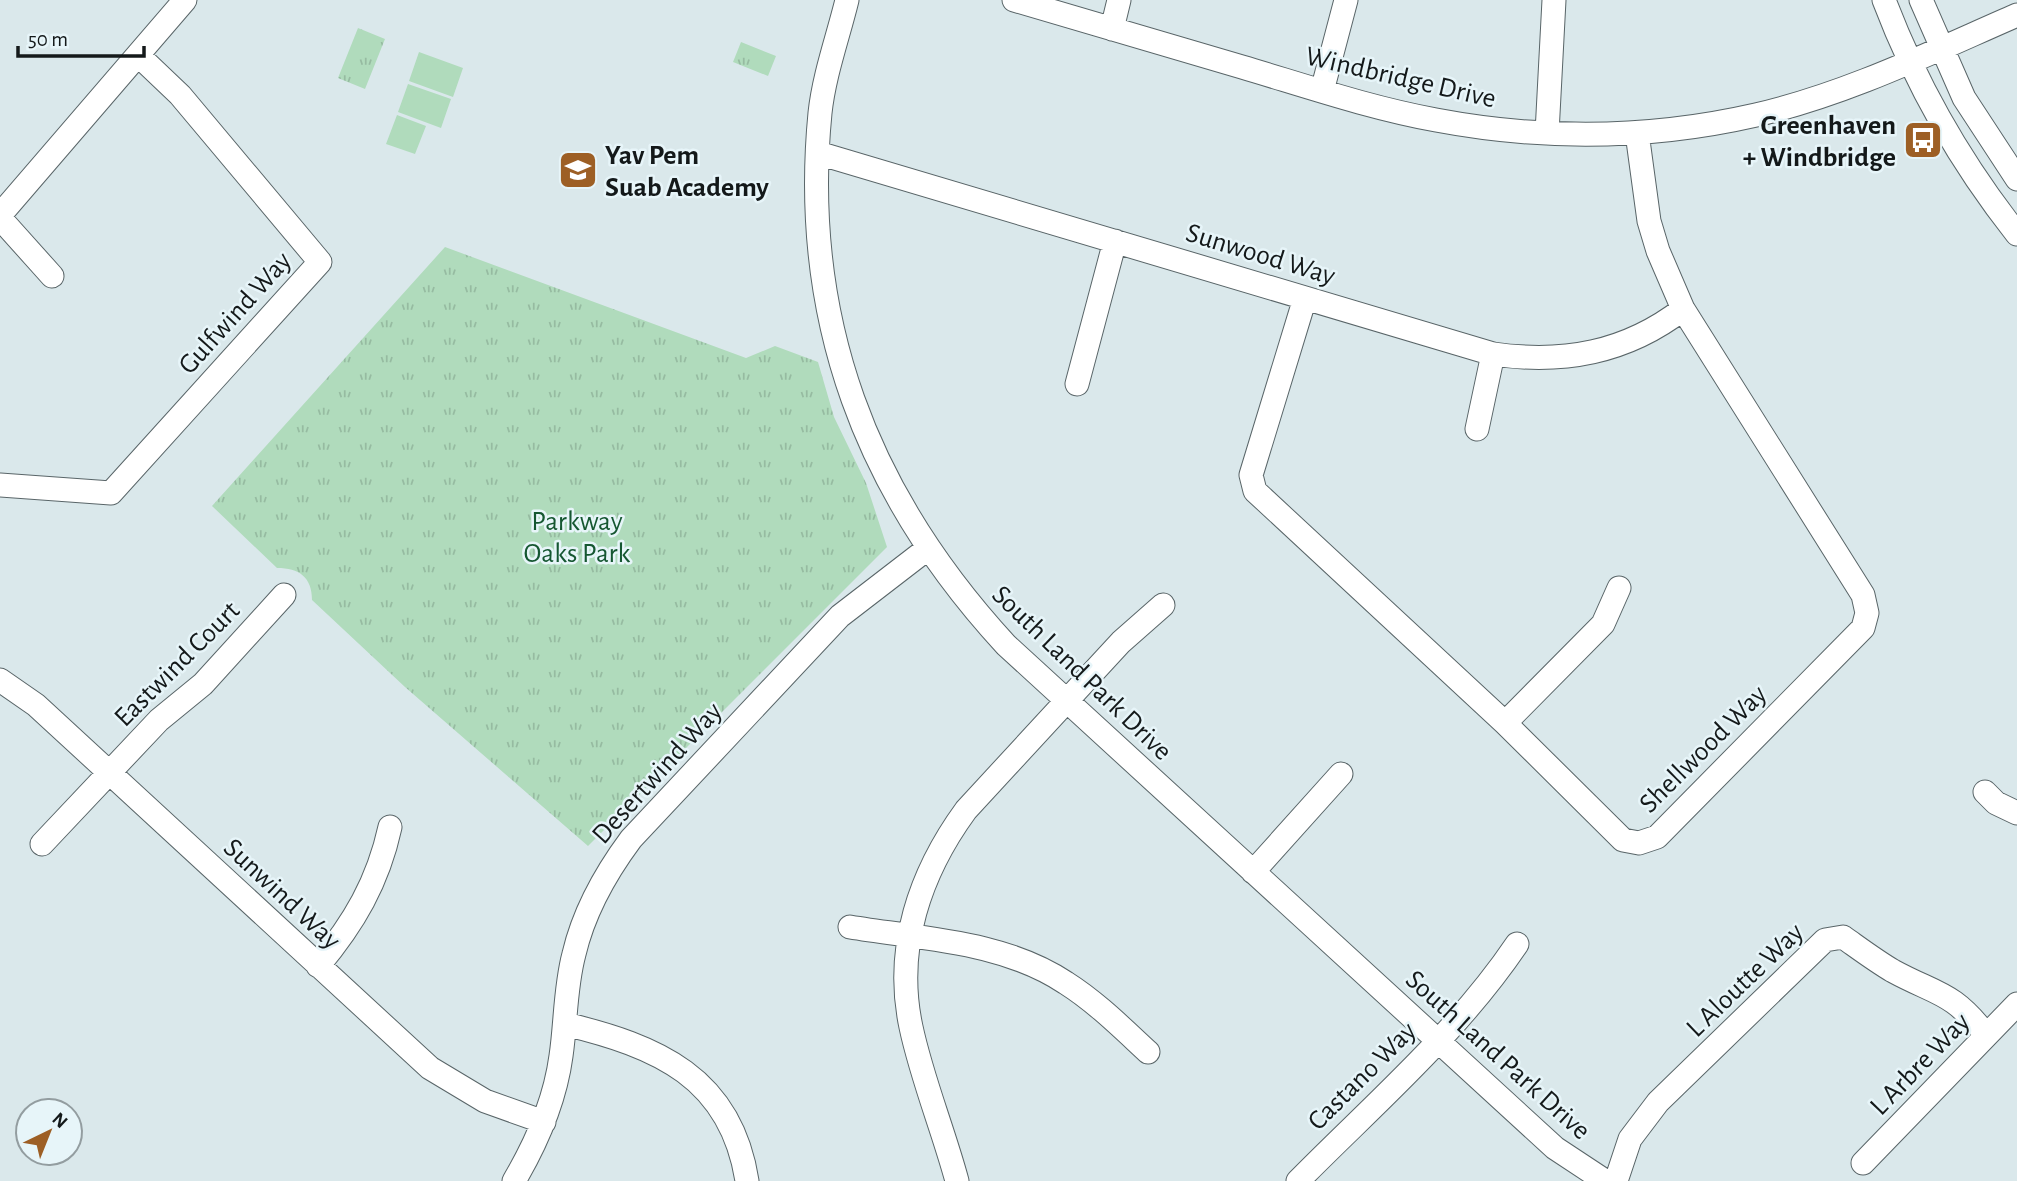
<svg xmlns="http://www.w3.org/2000/svg" width="2017" height="1181" font-family="'Alegreya Sans',sans-serif">
<style>
.park{fill:url(#park-tufts)}
.pitch{fill:#b0dbbc}
.lines{fill:none;stroke-linecap:round;stroke-linejoin:round}
.minor-casing{stroke:#596568;stroke-width:25}
.minor{stroke:#fff;stroke-width:23}
.labels{text-anchor:middle;stroke-width:5;stroke-linejoin:round;paint-order:stroke}
.street-label{font-size:28px;fill:#14191a;stroke:#e7f5f9}
.poi-label{font-size:28px;font-weight:bold;fill:#14191a;stroke:#e7f5f9;text-anchor:end}
.park-label{font-size:28px;fill:#155731;stroke:#e7f5f9}
</style>
<defs>
<pattern id="park-tufts" width="24" height="20" patternUnits="userSpaceOnUse" patternTransform="scale(1.75)"><rect width="24" height="20" fill="#b0dbbc"/><path d="M3 7l-1-3M5 7V3M7 7l1-3M15 17l-1-3M17 17v-4M19 17l1-3" fill="none" stroke="#96bba1"/></pattern>
</defs>
<rect width="100%" height="100%" fill="#dae8eb"/>
<path class="park" d="M358,28L385,39L365,89L338,78Z
M741,42L776,56L768,76L733,62Z
M445,247L746,358L775,346L818,362L834,417L866,483L887,547L588,846L405,687L312,600C312,577 299,568 277,568L212,506Z"/>
<path class="pitch" d="M419,52L463,68L453,97L409,81Z
M408,84L451,99L441,128L398,112Z
M397,115L426,126L415,154L386,144Z"/>
<g class="lines">
<g class="minor-casing">
<path id="minor" d="M847,0C838,37 824,75 820,113C800,319 866,493 1006,645L1555,1148L1605,1181
M1014,0C1091,22 1167,45 1242,67C1306,86 1370,108 1436,120C1542,140 1651,139 1756,115C1847,94 1932,52 2017,15
M1884,0C1917,87 1960,162 2017,234
M1921,0L1964,98L2017,179
M1112,29L1119,0
M1322,91L1346,0
M1547,133L1554,0
M818,153L1493,354C1563,364 1626,353 1683,309
M0,215L185,0
M0,218L52,276
M1305,298L1251,475L1255,491L1505,723L1623,840L1639,843L1657,837L1863,628L1867,613L1863,595L1683,309L1658,251L1649,221L1637,133
M1077,384L1115,241
M1477,429L1493,354
M0,485L111,493L320,262L180,95L138,55
M0,680L36,705L430,1068L485,1101L544,1122
M1505,723L1603,624L1619,588
M1985,792L1996,803L2017,813
M42,844L159,720L203,684L284,595
M1253,872L1341,774
M850,927C922,939 1003,941 1066,983C1096,1002 1122,1028 1148,1052
M318,966C354,923 378,882 390,827
M565,1024C657,1046 731,1077 747,1181
M1863,1163L2017,1004
M514,1181C537,1142 555,1101 561,1056C566,1022 565,987 574,954C584,911 605,874 631,839L840,616L927,549
M957,1181C943,1129 922,1079 911,1027C894,948 920,873 966,810L1121,642L1163,605
M1298,1181C1373,1105 1457,1033 1517,944
M1616,1181L1630,1139L1658,1102L1825,940L1843,937C1860,949 1876,961 1893,971C1937,995 1952,991 1986,1035"/>
</g>
<use href="#minor" class="minor"/>
</g>
<defs>
<g id="bus-square" transform="scale(2.0125)"><rect x="-9" y="-9" width="18" height="18" rx="4" fill="#9d5f25" stroke="#e7f5f9"/><path d="M-5-6H5V4H4V6H2V4H-2V6H-4V4H-5ZM-3.5-4V0h7V-4ZM-3.5 1.2v1.5H-2V1.2ZM2 1.2v1.5H3.5V1.2Z" fill="#fff"/></g>
<g id="school-square" transform="scale(2.0125)"><rect x="-9" y="-9" width="18" height="18" rx="4" fill="#9d5f25" stroke="#e7f5f9"/><path d="M0-5L7-2L0 1L-7-2ZM-4 1L0 2.5L4 1V4Q0 6-4 4Z" fill="#fff"/></g>
</defs>
<g fill-rule="evenodd">
<use href="#bus-square" x="1923" y="140"/>
<use href="#school-square" x="578" y="170"/>
</g>
<g class="labels">
<g class="street-label">
<text transform="translate(1401 76) rotate(13)" y="10">Windbridge Drive</text>
<text transform="translate(1261 253) rotate(17)" y="10">Sunwood Way</text>
<text transform="translate(234 312) rotate(-48)" y="10">Gulfwind Way</text>
<text transform="translate(176 663) rotate(-45)" y="10">Eastwind Court</text>
<text transform="translate(1083 672) rotate(44)" y="10">South Land Park Drive</text>
<text transform="translate(1702 748) rotate(-45)" y="10">Shellwood Way</text>
<text transform="translate(656 772) rotate(-48)" y="10">Desertwind Way</text>
<text transform="translate(283 893) rotate(43)" y="10">Sunwind Way</text>
<text transform="translate(1744 979) rotate(-44)" y="10">L Aloutte Way</text>
<text transform="translate(1499 1054) rotate(42)" y="10">South Land Park Drive</text>
<text transform="translate(1919 1063) rotate(-46)" y="10">L Arbre Way</text>
<text transform="translate(1361 1075) rotate(-45)" y="10">Castano Way</text>
</g>
<g class="poi-label">
<text x="1896" y="134">Greenhaven<tspan x="1896" dy="32">+ Windbridge</tspan></text>
<text x="605" y="164" text-anchor="start">Yav Pem<tspan x="605" dy="32">Suab Academy</tspan></text>
</g>
<g class="park-label">
<text x="577" y="530">Parkway<tspan x="577" dy="32">Oaks Park</tspan></text>
</g>
</g>
<g transform="translate(49 1132) rotate(43)"><circle r="33" fill="#e7f5f9" stroke="#939da0" stroke-width="2"/>
<path d="M0-5L12 26L0 18L-12 26Z" fill="#9d5f25"/>
<text y="-10" font-size="19" font-weight="bold" text-anchor="middle" fill="#14191a">N</text>
</g>
<path d="M18 46v10h126v-10" fill="none" stroke="#14191a" stroke-width="3.5"/>
<text x="28" y="46" font-size="21" fill="#14191a" stroke="#e7f5f9" stroke-width="5" paint-order="stroke">50 m</text>
</svg>
